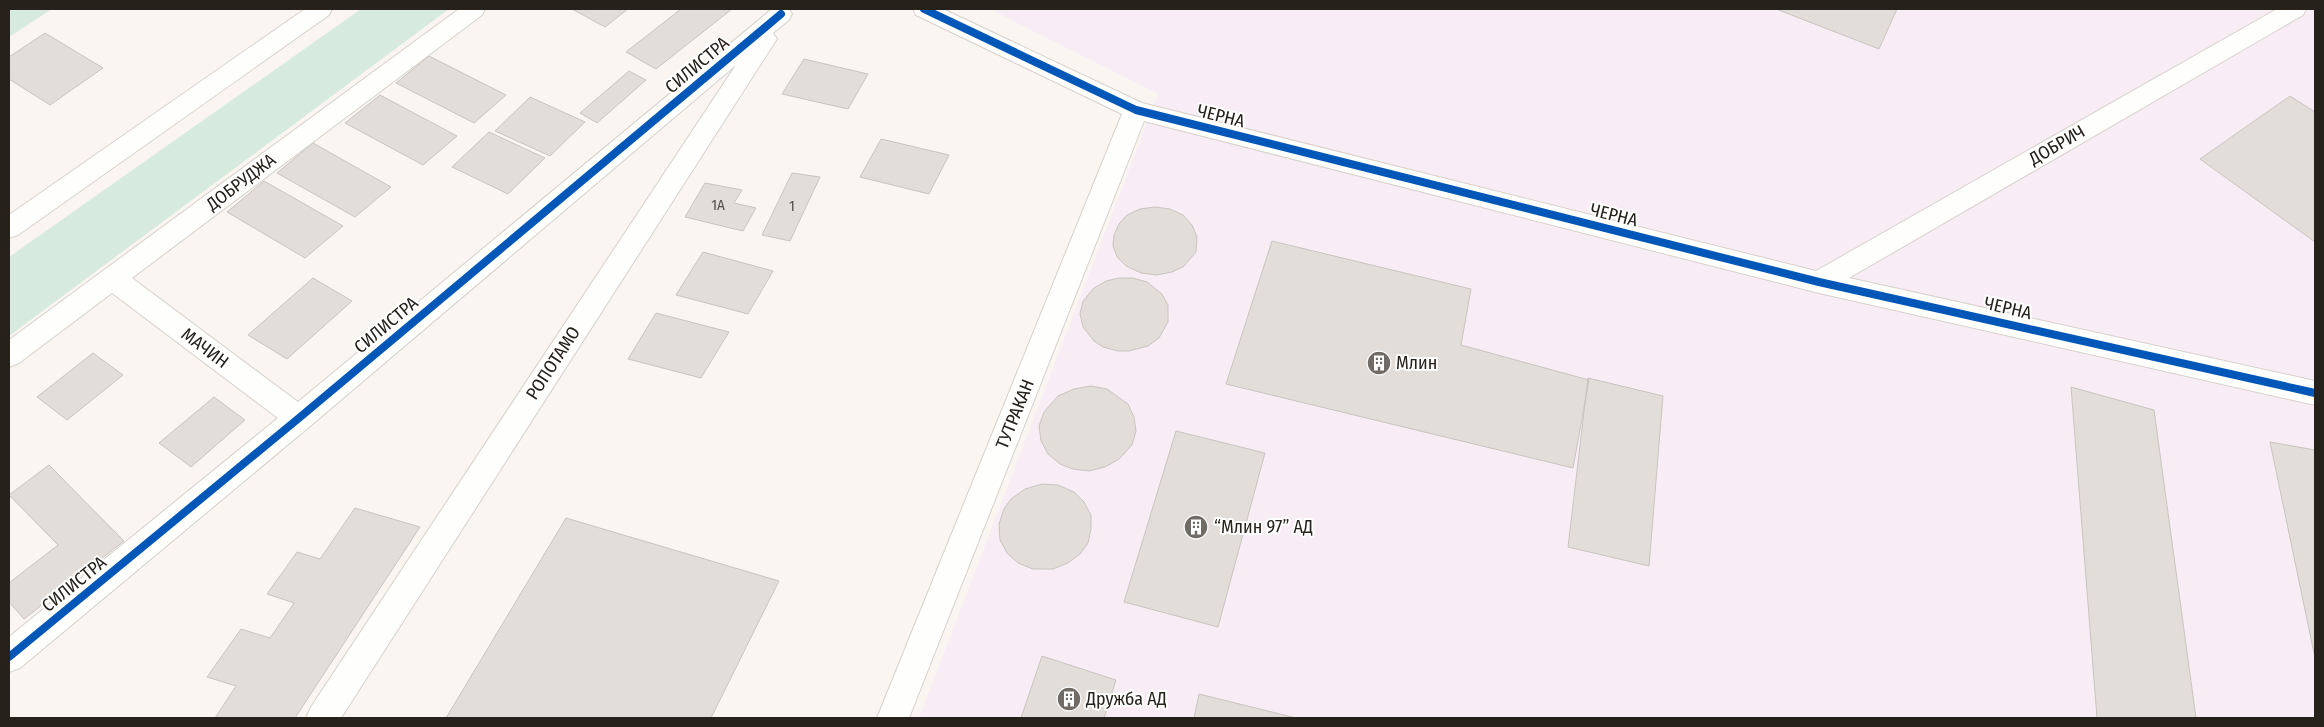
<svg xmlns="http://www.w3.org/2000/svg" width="2324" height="727" font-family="'Fira Sans Condensed',sans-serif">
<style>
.industrial{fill:#f8edf4}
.green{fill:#d6ebdd}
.building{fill:#e2ddd8;stroke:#c9c4c0}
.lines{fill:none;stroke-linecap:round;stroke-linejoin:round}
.minor-casing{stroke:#d7d1cc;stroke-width:2}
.minor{fill:#fefefd;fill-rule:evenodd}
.cycleway-casing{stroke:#fff;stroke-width:11}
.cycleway{stroke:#0057b8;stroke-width:8}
.labels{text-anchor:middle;stroke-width:4;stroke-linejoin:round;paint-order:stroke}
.number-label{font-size:15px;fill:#56504b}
.street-label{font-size:18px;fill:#27211c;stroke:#fff}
.poi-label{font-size:18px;fill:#27211c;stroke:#fff;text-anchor:start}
</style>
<rect width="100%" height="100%" fill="#faf5f0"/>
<path class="industrial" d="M990,9H2315V718H919L1158,94Z"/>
<path class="green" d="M9,9H52L9,37Z
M361,9H449L9,336V257Z"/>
<path class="building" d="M572,9H628L605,27Z
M681,9H732L656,69L626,52Z
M1776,9H1897L1879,49Z
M45,33L103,68L50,105L9,79V57Z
M429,56L506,95L474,123L396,83Z
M804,59L868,74L848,109L782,94Z
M629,71L646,80L597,123L580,113Z
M380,95L457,136L423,165L345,123Z
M2290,96L2315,112V242L2200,159Z
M530,97L585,122L550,156L495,131Z
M489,132L545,158L508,194L452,167Z
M881,139L949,155L929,194L860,177Z
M313,143L391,187L355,217L277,173Z
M792,173L820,177L790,241L762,235Z
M264,181L343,226L305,258L227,212Z
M705,183L742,190L734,203L756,208L743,231L685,217Z
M1155,207L1170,209L1183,215L1192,225L1197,237L1196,252L1183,267L1172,272L1157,275L1141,273L1126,266L1117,257L1113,246L1114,235L1119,224L1127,215L1140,209Z
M1272,241L1471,289L1461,345L1589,380L1573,468L1226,384Z
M703,252L773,271L748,314L676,295Z
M313,278L352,301L287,359L248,335Z
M1119,278H1133L1147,282L1162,294L1168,305V322L1159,338L1148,346L1129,351H1118L1103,347L1094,341L1083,327L1080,314L1083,301L1094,288L1106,281Z
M656,313L729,332L701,378L628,359Z
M93,353L123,375L67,420L37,397Z
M1588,378L1663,396L1649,566L1568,547Z
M1091,386L1107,389L1128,404L1134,417L1136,431L1132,445L1119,459L1105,467L1089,471L1073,469L1060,464L1048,454L1041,441L1039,426L1044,412L1058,396L1074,389Z
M2071,387L2154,410L2196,718H2097Z
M214,397L245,420L191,467L159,443Z
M1176,431L1265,453L1218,627L1124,602Z
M2270,442L2315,450V658Z
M49,465L124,541L24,619L9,602V583L58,545L9,495Z
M1042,484L1058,485L1074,492L1084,502L1091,515V529L1088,543L1080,554L1068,563L1053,569H1033L1018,563L1007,553L1000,540L999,524L1004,509L1011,499L1025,489Z
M355,508L420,527L295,718H215L236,686L207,677L241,629L270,638L294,603L267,594L297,552L320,559Z
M566,518L779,581L711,718H446Z
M1042,656L1116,680L1104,718H1021Z
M1199,694L1296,718H1194Z"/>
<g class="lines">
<g class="minor-casing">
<path id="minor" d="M305,9H332L329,15L18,235L9,238V215Z
M459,9H485L482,15L132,278L298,402L772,9H789L792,14L789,20L773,33L777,39L773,45L341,718H306L311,707L736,65L309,427L20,668L9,672V637L278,418L112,293L19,363L9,367V340Z
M913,9H943L1142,103L1816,271L2277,9H2306L2303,15L1849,278L2315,381V405L1819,293L1144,121L909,718H877L1122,114L916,15Z"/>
</g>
<use href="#minor" class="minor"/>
<g class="cycleway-casing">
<path id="cycleway" d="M924,9L1136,110L1819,282L2315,393
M9,657L299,418L781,14"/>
</g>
<use href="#cycleway" class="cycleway"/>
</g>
<defs>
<g id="building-disc" transform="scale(1.25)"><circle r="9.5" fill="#716b66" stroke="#fff"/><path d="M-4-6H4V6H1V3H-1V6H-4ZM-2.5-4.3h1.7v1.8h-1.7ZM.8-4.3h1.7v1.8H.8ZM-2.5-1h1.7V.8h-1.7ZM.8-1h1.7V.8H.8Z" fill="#fff"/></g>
</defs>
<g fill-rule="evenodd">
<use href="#building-disc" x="1379" y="363"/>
<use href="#building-disc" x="1196" y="527"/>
<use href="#building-disc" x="1069" y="699"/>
</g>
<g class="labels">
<g class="number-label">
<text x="718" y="210">1А</text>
<text x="792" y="211">1</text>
</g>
<g class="street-label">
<text transform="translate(697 65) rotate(-40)" y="6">СИЛИСТРА</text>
<text transform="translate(1221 116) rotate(14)" y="6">ЧЕРНА</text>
<text transform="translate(2057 145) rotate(-30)" y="6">ДОБРИЧ</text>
<text transform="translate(241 182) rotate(-37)" y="6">ДОБРУДЖА</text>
<text transform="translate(1614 215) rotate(14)" y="6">ЧЕРНА</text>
<text transform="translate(2008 308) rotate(13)" y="6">ЧЕРНА</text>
<text transform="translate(386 325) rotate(-40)" y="6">СИЛИСТРА</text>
<text transform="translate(205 348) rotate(37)" y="6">МАЧИН</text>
<text transform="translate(553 363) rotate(-57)" y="6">РОПОТАМО</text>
<text transform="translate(1015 414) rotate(-68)" y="6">ТУТРАКАН</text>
<text transform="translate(74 584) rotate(-39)" y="6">СИЛИСТРА</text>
</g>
<g class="poi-label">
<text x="1396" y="369">Млин</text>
<text x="1214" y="533">“Млин 97” АД</text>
<text x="1086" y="705">Дружба АД</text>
</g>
</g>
<rect width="2324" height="727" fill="none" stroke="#27211c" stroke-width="20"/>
</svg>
